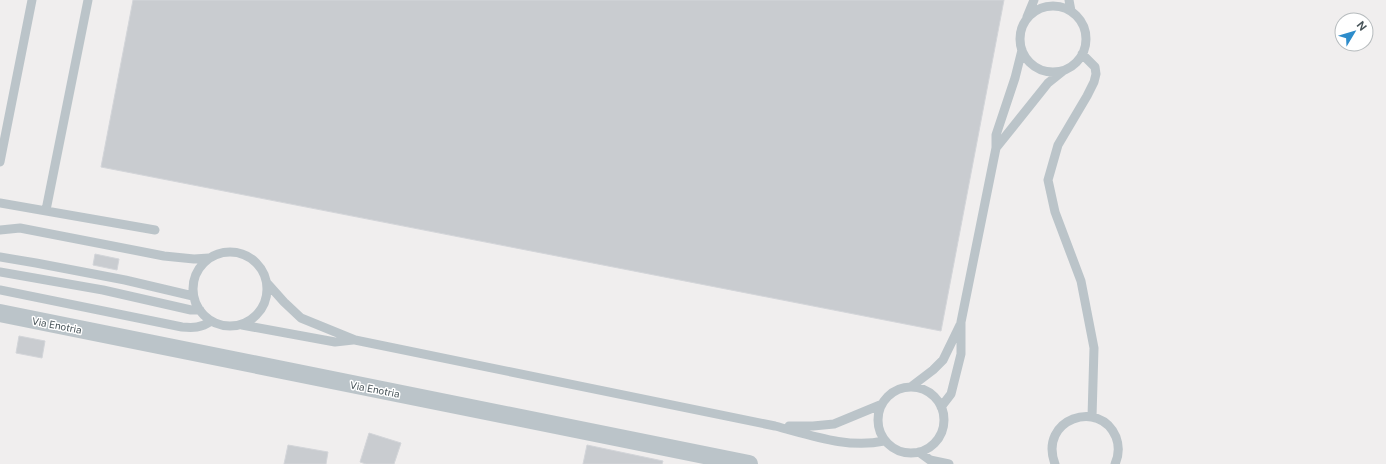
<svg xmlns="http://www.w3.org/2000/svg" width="1386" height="464" font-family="'Public Sans',sans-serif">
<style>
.building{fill:#c9ccd0;stroke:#d3d5d9}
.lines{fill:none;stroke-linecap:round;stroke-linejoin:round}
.lane{stroke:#bbc4c9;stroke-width:9}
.street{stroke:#bbc4c9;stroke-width:18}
.labels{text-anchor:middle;stroke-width:3;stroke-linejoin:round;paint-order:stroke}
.street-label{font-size:10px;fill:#485459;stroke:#fff}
</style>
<rect width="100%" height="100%" fill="#f0eeee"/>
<path class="building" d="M133,0H1004L941,331L101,167Z
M95,254L119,259L117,270L93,265Z
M19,336L45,341L42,358L16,353Z
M369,433L401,443L394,464H366L360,462Z
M288,445L328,452L326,464H284Z
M587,445L663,461L662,464H583Z"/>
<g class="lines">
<path class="lane" d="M1069,0L1071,11
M1020 39a33 33 0 1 1 66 0a33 33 0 1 1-66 0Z
M1027,17L1034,0
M1082,54L1095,67L1096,74L1094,82L1087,96L1058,145L1048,180L1055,212L1081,281L1094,348L1092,417
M996,148L1048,83L1063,71
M0,162L32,0
M0,203L155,230
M46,210L88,0
M0,230L20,228L164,256L194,259L209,258
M193 289a37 37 0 1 1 74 0a37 37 0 1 1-74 0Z
M0,257L36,263L125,280L193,296
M0,272L103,290L191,310H200
M267,283L284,302L301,318L355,340L775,426C810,435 848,449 884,441
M0,290L182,327C193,328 201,328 211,321
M242,325L335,342L353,340
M912,386L933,370L943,360L960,325
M878 420a33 33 0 1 1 66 0a33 33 0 1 1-66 0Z
M941,407L951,394L961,354V322L996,148V135L1015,78L1022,50
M789,426H813L834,424L880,405
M919,452L930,460L949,464
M1055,464C1038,419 1100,398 1116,437C1119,445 1119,455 1115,464"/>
<path class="street" d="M0,313L749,464"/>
</g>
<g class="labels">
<g class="street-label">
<text transform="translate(57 325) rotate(11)" y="4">Via Enotria</text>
<text transform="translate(375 389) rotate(11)" y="4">Via Enotria</text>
</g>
</g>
<g transform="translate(1354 32) rotate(52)"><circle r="19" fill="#ffffff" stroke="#b6bbbd"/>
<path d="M0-3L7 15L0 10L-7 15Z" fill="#2d8ccb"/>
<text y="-6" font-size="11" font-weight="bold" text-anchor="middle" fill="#485459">N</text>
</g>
</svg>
